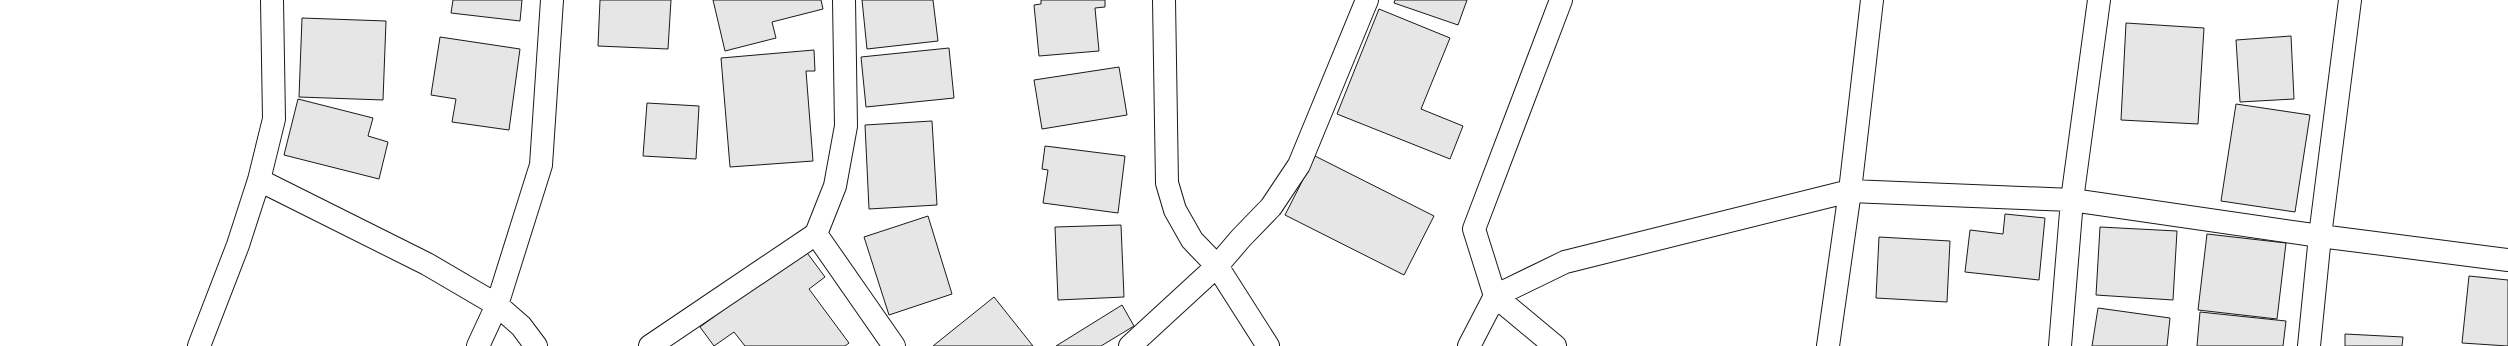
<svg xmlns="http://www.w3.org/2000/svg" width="2508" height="346" font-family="Helvetica,sans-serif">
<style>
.building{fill:#e6e6e6;stroke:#1a1a1a}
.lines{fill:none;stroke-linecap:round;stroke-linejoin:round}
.minor-casing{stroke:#1a1a1a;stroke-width:24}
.minor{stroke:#fff;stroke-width:22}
</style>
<rect width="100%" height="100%" fill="#fff"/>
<path class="building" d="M453,0H522L520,21L451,13Z
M600,0H671L668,49L598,46Z
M713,0H821L823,9L772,22L776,38L725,51Z
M862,0H933L938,41L867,49Z
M1041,0H1105V7L1095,8L1099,51L1039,56L1034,5L1041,4Z
M1395,0H1467L1458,25L1394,3Z
M1379,9L1450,38L1421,109L1463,126L1450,159L1337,114Z
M302,18L386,21L383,100L299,97Z
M2126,23L2204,28L2198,124L2121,120Z
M2291,36L2294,99L2240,102L2236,40Z
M440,37L520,49L509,130L452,122L456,99L431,95Z
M949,48L954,98L866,107L861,57Z
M814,50L815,71H806L813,161L730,167L721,58Z
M1119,67L1127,115L1042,129L1034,80Z
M298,99L373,118L368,136L388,142L379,179L284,155Z
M647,103L699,106L696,159L643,156Z
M2236,104L2310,115L2295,212L2221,201Z
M932,121L937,205L869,209L865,125Z
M1045,146L1125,156L1118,213L1043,203L1048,170L1042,169Z
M1315,156L1434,216L1404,275L1285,215Z
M2005,214L2045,218L2039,280L1965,272L1970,230L2003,234Z
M928,216L952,294L889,315L864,237Z
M1121,225L1124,297L1058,300L1055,227Z
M2100,227L2177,231L2173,300L2096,295Z
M2207,234L2286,243L2277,319L2198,310Z
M1879,237L1950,241L1947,302L1876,298Z
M805,250L825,277L809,289L849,343L845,346H745L734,332L714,346L700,327Z
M2469,276L2508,280V346L2462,343Z
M994,297L1033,346H933Z
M1122,305L1134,326L1101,346H1056Z
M2098,308L2170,318L2167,346H2092Z
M2200,312L2286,321L2283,346H2197Z
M2345,334L2403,337L2402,346H2345Z"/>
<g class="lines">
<g class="minor-casing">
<path id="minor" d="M1164,0L1167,183L1175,210L1192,240L1217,266L1268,346
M259,180L427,264L497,305L521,326L536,346
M816,234L894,346
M199,346L238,245L259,180L274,119L272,0
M478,346L497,305L541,165L552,0
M650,346L816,234L835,186L846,126L844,0
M1130,346L1217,266L1241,238L1271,207L1299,165L1367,0
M1469,346L1495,296L1565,262L1850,191L2072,200L2320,236L2508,260
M1555,346L1495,296L1474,229L1561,0
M1828,346L1850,191L1872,0
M2060,346L2072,200L2099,0
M2309,346L2320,236L2350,0"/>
</g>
<use href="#minor" class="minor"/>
</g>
</svg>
